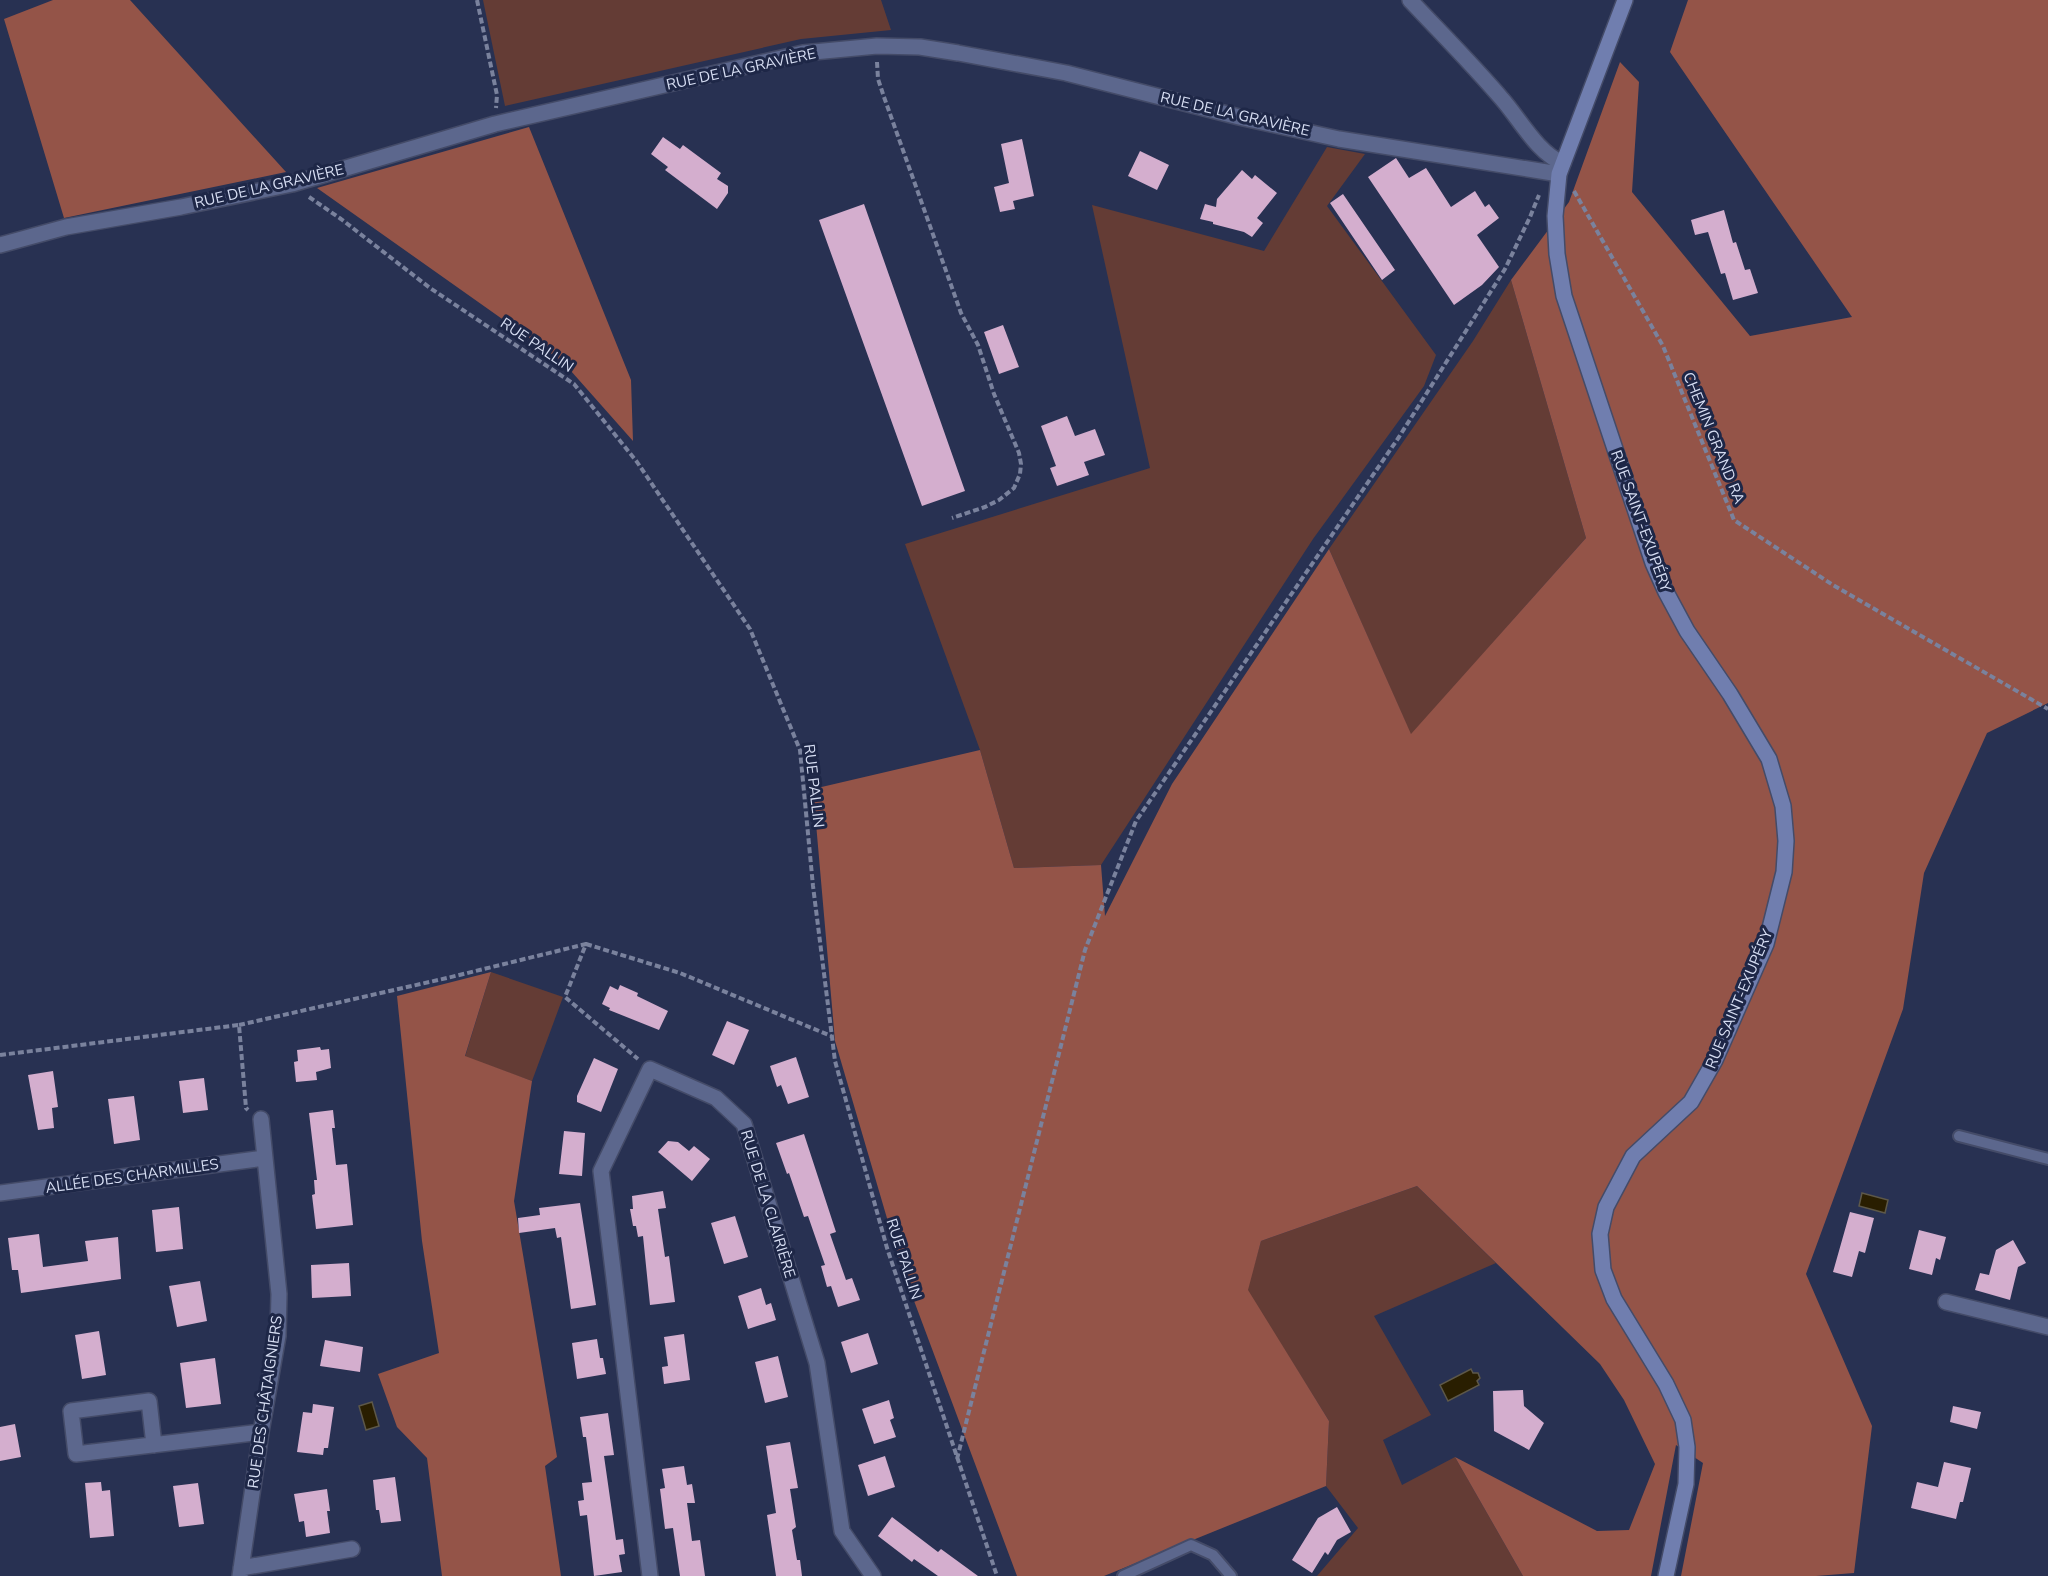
<svg xmlns="http://www.w3.org/2000/svg" width="2048" height="1576" font-family="'Nunito Sans',sans-serif">
<style>
.green{fill:#643c35}
.forest{fill:#945448}
.water{fill:#291e00;stroke:#5d5849;stroke-width:1.5}
.building{fill:#d4aece}
.lines{fill:none;stroke-linecap:round;stroke-linejoin:round}
.lane-casing{stroke:#444b68;stroke-width:14}
.street-casing{stroke:#444b68;stroke-width:18}
.secondary-casing{stroke:#444b68;stroke-width:18}
.path{stroke:#7a829d;stroke-width:4;stroke-dasharray:6 3;stroke-linecap:butt}
.lane{stroke:#5c678d;stroke-width:10}
.street{stroke:#5c678d;stroke-width:15}
.secondary{stroke:#707eaf;stroke-width:15}
.labels{text-anchor:middle;stroke-width:6;stroke-linejoin:round;paint-order:stroke}
.street-label{font-size:15px;fill:#d7def3;stroke:#1e2747}
</style>
<rect width="100%" height="100%" fill="#283152"/>
<path class="green" d="M483,0H881L891,30L801,39L505,106Z
M1327,147L1365,154L1327,206L1436,355L1424,386L1313,539L1101,865L1014,868L980,750L905,544L1150,468L1092,205L1264,251Z
M1511,280L1586,538L1411,735L1329,549L1473,341Z
M491,972L563,997L532,1081L465,1057Z
M1417,1186L1496,1263L1374,1316L1431,1415L1383,1440L1402,1485L1455,1457L1523,1576H1317L1358,1528L1326,1486L1329,1421L1247,1290L1261,1241Z"/>
<path class="forest" d="M53,0H130L286,172L64,218L4,19Z
M1688,0H2048V703L1987,733L1924,873L1903,1009L1806,1274L1872,1426L1854,1573L1816,1576H1681L1703,1463L1676,1445L1651,1576H1523L1455,1457L1597,1531L1629,1530L1655,1464L1624,1400L1600,1364L1417,1186L1261,1241L1248,1290L1329,1421L1326,1486L1104,1576H1017L901,1266L835,1041L813,789L980,750L1014,868L1101,865L1105,916L1172,784L1329,549L1411,734L1586,538L1511,280L1569,202L1620,62L1639,82L1632,192L1750,336L1852,317L1670,52Z
M529,127L631,380L633,441L563,362L317,188Z
M491,972L465,1056L532,1081L514,1201L557,1457L545,1466L561,1576H442L427,1458L397,1427L378,1374L439,1353L422,1241L397,996Z"/>
<path class="water" d="M1862,1193L1888,1200L1885,1213L1859,1206Z
M1471,1369L1473,1373H1478L1480,1378L1477,1381L1479,1385L1448,1401L1440,1385Z
M372,1402L379,1426L366,1430L359,1406Z"/>
<path class="building" d="M663,137L680,149L683,145L721,173L717,179L728,186V193L717,209L665,170L668,167L651,154Z
M1022,139L1034,196L1013,201L1015,209L1000,212L994,187L1009,183L1001,144Z
M1140,151L1169,165L1157,190L1128,176Z
M1396,158L1409,178L1426,168L1451,207L1475,191L1485,207L1489,204L1499,218L1477,235L1499,267L1482,285L1454,305L1368,177Z
M1242,170L1252,179L1255,175L1277,193L1257,218L1263,223L1252,237L1244,232L1213,224V222L1200,219L1205,204L1216,207L1217,199Z
M1343,194L1395,270L1382,280L1330,203Z
M864,204L965,491L922,506L819,220Z
M1724,210L1733,243L1736,242L1745,270L1750,269L1758,293L1733,300L1725,273L1721,274L1708,232L1695,235L1691,220Z
M1003,325L1019,367L999,374L984,332Z
M1067,416L1075,436L1095,429L1105,455L1084,462L1089,475L1057,486L1050,468L1056,466L1041,426Z
M620,985L638,993L637,996L668,1011L659,1030L609,1010L610,1008L602,1004L610,986L618,990Z
M727,1021L749,1030L734,1065L712,1055Z
M320,1047L321,1050L329,1049L331,1068L316,1072L317,1080L296,1082L294,1062L298,1061L297,1050Z
M796,1057L809,1097L788,1104L781,1085L777,1087L770,1066Z
M594,1058L618,1069L601,1112L577,1102V1096Z
M53,1071L58,1107L52,1108L54,1128L38,1130L28,1075Z
M204,1078L208,1110L183,1113L179,1081Z
M134,1096L140,1140L114,1144L108,1099Z
M333,1110L335,1128H332L336,1165L347,1164L353,1225L316,1229L312,1195L315,1194L314,1180H317L309,1113Z
M564,1131L585,1133L582,1176L559,1174Z
M804,1134L836,1232L830,1234L846,1280L852,1278L860,1300L838,1307L831,1286L827,1287L821,1266L825,1265L808,1216L804,1217L789,1173L787,1174L776,1143Z
M668,1141L678,1142L689,1151L694,1146L710,1159L692,1181L658,1152Z
M663,1191L666,1208L658,1209L665,1257L669,1256L675,1302L650,1305L643,1236L638,1237L636,1226H633L630,1209H633L632,1196Z
M580,1203L596,1305L571,1309L561,1237L557,1238L555,1228L519,1233L518,1218L540,1215L539,1208Z
M179,1207L183,1249L156,1252L152,1210Z
M1850,1212L1874,1218L1865,1253L1859,1251L1852,1277L1833,1272Z
M735,1216L748,1257L724,1264L711,1223Z
M1919,1230L1946,1237L1940,1260L1936,1258L1932,1275L1909,1269Z
M39,1234L43,1267L88,1261L85,1241L118,1237L121,1279L21,1293L18,1270H12L8,1238Z
M2013,1240L2026,1263L2018,1267L2010,1300L1975,1290L1980,1273L1989,1275L1996,1250Z
M349,1263L351,1296L312,1298L311,1265Z
M200,1281L207,1321L177,1327L169,1286Z
M761,1288L766,1305L771,1303L776,1320L748,1329L738,1296Z
M99,1331L106,1375L82,1379L75,1335Z
M868,1333L878,1364L851,1373L841,1342Z
M684,1334L690,1380L664,1384L662,1367L668,1366L664,1337Z
M597,1339L600,1358H603L606,1374L577,1379L572,1343Z
M325,1340L363,1347L360,1372L320,1366Z
M778,1356L788,1397L765,1403L755,1362Z
M215,1358L221,1404L186,1408L180,1363Z
M1523,1390L1524,1406L1544,1423L1529,1450L1494,1431L1493,1391Z
M889,1400L894,1418L890,1420L896,1437L874,1444L862,1409Z
M313,1404L334,1407L328,1448H324L323,1455L297,1452L303,1412L312,1413Z
M1953,1406L1981,1412L1977,1429L1950,1422Z
M608,1413L614,1455L604,1456L616,1540L623,1539L625,1554L619,1555L622,1572L594,1576L587,1515L580,1516L578,1501L584,1500L582,1483L592,1482L586,1437H583L580,1417Z
M15,1424L21,1457L0,1461V1427Z
M790,1442L798,1488L790,1489L796,1527L792,1530L797,1560H800L802,1576H776L767,1515L776,1513L766,1446Z
M885,1456L895,1487L868,1496L858,1465Z
M1944,1462L1971,1468L1963,1502H1960L1956,1519L1911,1508L1917,1482L1938,1487Z
M684,1466L687,1485L692,1484L695,1503H687L692,1541L700,1540L705,1576H680L673,1528L665,1529L660,1489L665,1488L662,1469Z
M395,1477L401,1521L381,1523L379,1510H376L373,1480Z
M101,1482L102,1491L110,1490L114,1536L90,1538L85,1483Z
M198,1483L204,1524L179,1527L173,1486Z
M327,1489L330,1511H327L330,1533L306,1537L304,1521L299,1522L294,1494Z
M1337,1507L1351,1532L1337,1540L1328,1555L1325,1552L1312,1573L1292,1560L1318,1518Z
M892,1517L938,1552L941,1549L978,1576H938L914,1559L912,1562L878,1536Z"/>
<g class="lines">
<g class="lane-casing">
<path id="lane" d="M1959,1136L2048,1159
M1123,1576L1191,1545L1213,1555L1231,1576"/>
</g>
<g class="street-casing">
<path id="street" d="M1410,0C1441,33 1473,65 1502,99C1519,118 1538,154 1563,163
M0,245L66,227L181,207L292,184L495,124L803,53L877,46L920,47L958,53L1066,73L1239,117L1339,139L1559,174
M0,1193L264,1158
M1946,1302L2048,1327
M154,1445L149,1401L71,1411L76,1454L261,1432
M241,1568L352,1549
M240,1576L261,1432L278,1336L279,1294L261,1119
M650,1576L601,1171L650,1069L716,1098L744,1124L817,1363L842,1531L873,1576"/>
</g>
<g class="secondary-casing">
<path id="secondary" d="M1625,0L1559,174L1555,216L1557,254L1564,296L1653,563L1666,592L1687,631L1730,694L1769,759L1783,806L1786,841L1784,872L1766,944L1715,1060L1691,1102L1633,1156L1606,1207L1600,1234L1603,1270L1614,1299L1666,1384L1683,1420L1687,1447L1686,1484L1666,1576"/>
</g>
<path class="path" d="M477,0L497,95L496,108
M877,62L878,79L884,97L961,313L978,345L994,394L1019,453L1021,464L1020,474L1014,488L999,500L985,507L952,518
M1574,191L1663,346L1734,520L1833,585L2048,709
M309,197L341,219L430,288L574,384L637,462L750,629L800,750L813,886L835,1061L887,1248L997,1576
M586,944L680,973L831,1036
M239,1025L447,978L586,944L565,997L638,1059
M0,1055L239,1025L246,1108L248,1110
M957,1459L1085,950L1136,821L1399,437L1505,269L1530,217L1539,195"/>
<use href="#lane" class="lane"/>
<use href="#street" class="street"/>
<use href="#secondary" class="secondary"/>
</g>
<g class="labels">
<g class="street-label">
<text transform="translate(741 69) rotate(-12)" y="5">RUE DE LA GRAVIÈRE</text>
<text transform="translate(1235 114) rotate(13)" y="5">RUE DE LA GRAVIÈRE</text>
<text transform="translate(269 186) rotate(-13)" y="5">RUE DE LA GRAVIÈRE</text>
<text transform="translate(537 345) rotate(34)" y="5">RUE PALLIN</text>
<text transform="translate(1714 438) rotate(68)" y="5">CHEMIN GRAND RA</text>
<text transform="translate(1641 521) rotate(70)" y="5">RUE SAINT-EXUPÉRY</text>
<text transform="translate(814 786) rotate(83)" y="5">RUE PALLIN</text>
<text transform="translate(1739 999) rotate(-67)" y="5">RUE SAINT-EXUPÉRY</text>
<text transform="translate(132 1176) rotate(-8)" y="5">ALLÉE DES CHARMILLES</text>
<text transform="translate(768 1204) rotate(73)" y="5">RUE DE LA CLAIRIÈRE</text>
<text transform="translate(904 1259) rotate(72)" y="5">RUE PALLIN</text>
<text transform="translate(265 1402) rotate(-82)" y="5">RUE DES CHÂTAIGNIERS</text>
</g>
</g>
</svg>
